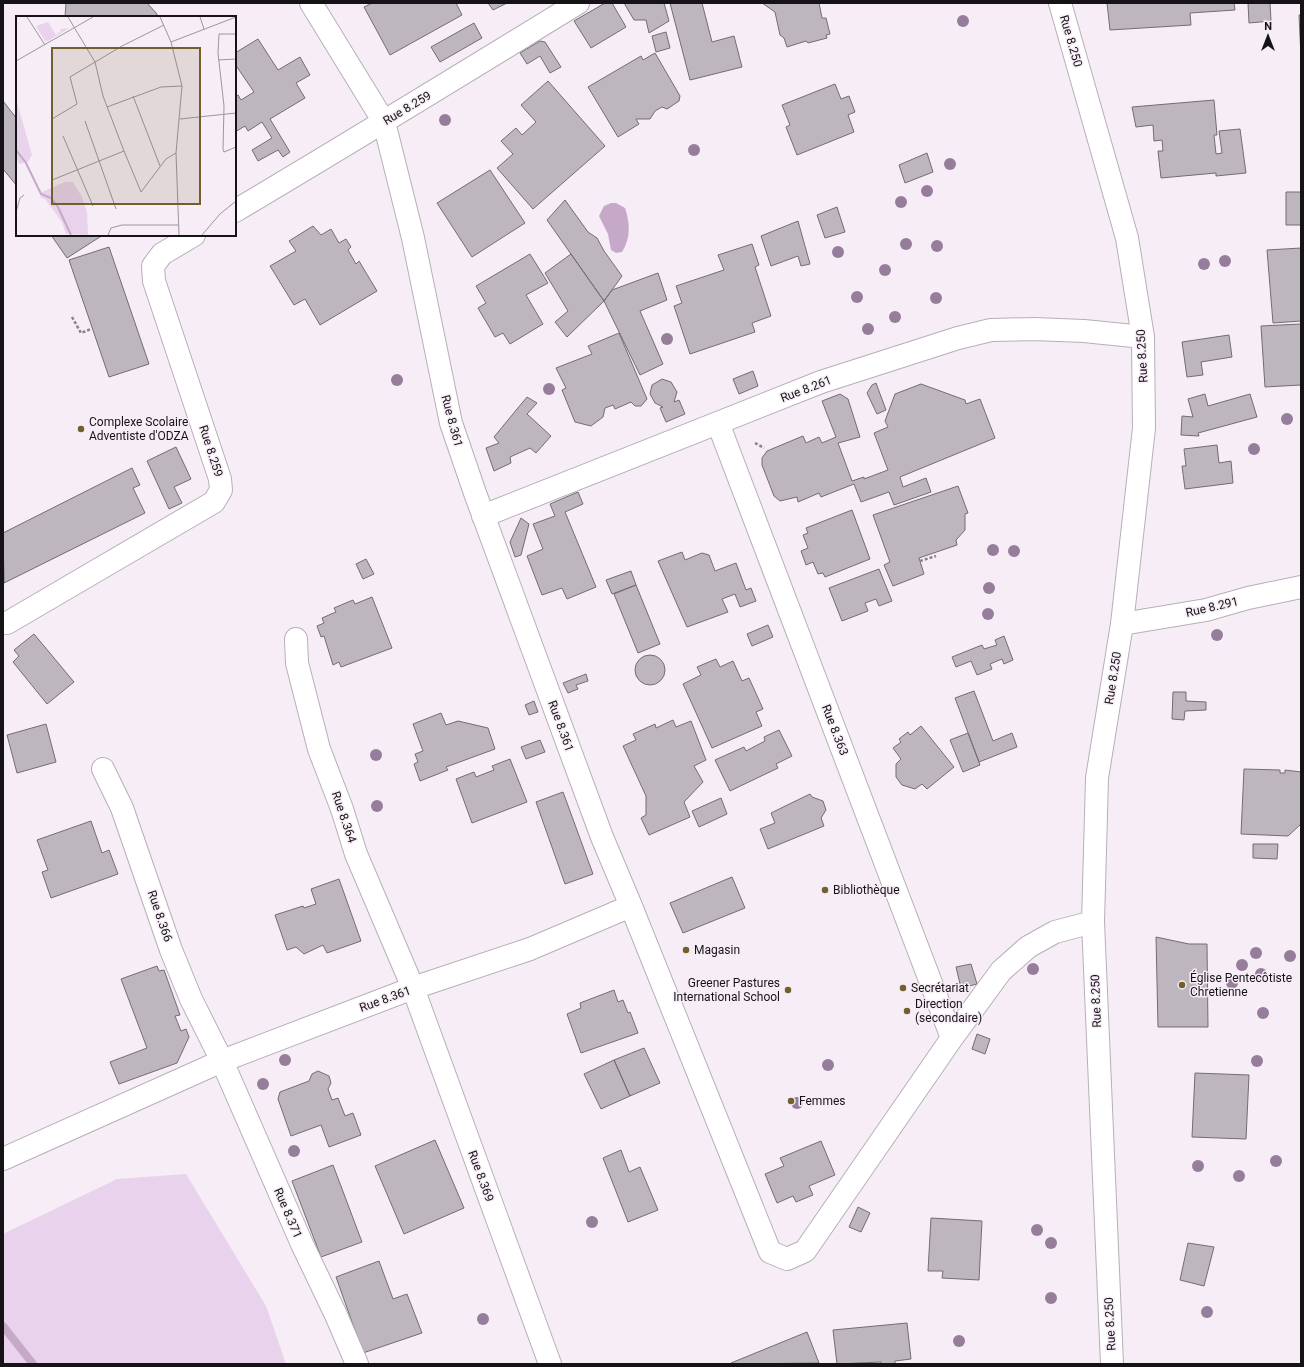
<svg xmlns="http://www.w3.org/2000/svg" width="1304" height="1367" font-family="Roboto,sans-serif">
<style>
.green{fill:#e9d2eb}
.water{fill:#c6a8c9}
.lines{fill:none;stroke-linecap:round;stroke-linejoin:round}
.stream{stroke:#c6a8c9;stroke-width:8}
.building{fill:#beb6bf;stroke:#746c75}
.street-casing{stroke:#b7afb8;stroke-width:24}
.secondary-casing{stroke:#b7afb8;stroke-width:24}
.path{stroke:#888289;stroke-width:2.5;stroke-dasharray:3 2;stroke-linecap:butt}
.street{stroke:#fff;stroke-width:22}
.secondary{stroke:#fff;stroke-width:22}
.tree{fill:#967e9a}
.poi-dot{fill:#71602e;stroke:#f6edf7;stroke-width:1.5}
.labels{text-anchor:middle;stroke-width:3;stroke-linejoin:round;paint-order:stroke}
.street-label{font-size:12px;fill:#161317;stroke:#f6edf7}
.poi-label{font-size:12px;fill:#161317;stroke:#f6edf7;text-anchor:start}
.inset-river{fill:none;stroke:#c6a8c9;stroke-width:2}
.inset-road{fill:none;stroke:#9c969d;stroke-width:1}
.view{fill:#71602e;fill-opacity:0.15;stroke:#71602e;stroke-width:2}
.inset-edge{fill:none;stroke:#161317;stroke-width:2}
</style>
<rect width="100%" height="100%" fill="#f6edf7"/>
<path class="green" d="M186,1174L266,1306L286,1364H3V1234L117,1179Z"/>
<path class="water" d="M611,203H616L625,208C630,223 631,238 622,252L616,253L611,250L608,234L599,216L604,206Z"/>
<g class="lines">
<path class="stream" d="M3,1326L33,1364"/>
</g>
<path class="building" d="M66,3H147L157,14V17H65Z
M372,3H456L462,15L390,55L364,7Z
M488,3H507L493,10Z
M605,3H612L626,27L591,48L574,21Z
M624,3H664L669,21L649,33L646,20H634Z
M670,3H702L712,42L734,36L742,67L690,80Z
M762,3H819L822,18H826L830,34L826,35L827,38L808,43L806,41L787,47L784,38L780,35L775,12Z
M1107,3H1234L1235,10L1190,13L1191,25L1110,30Z
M1248,3H1270L1271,21L1249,23Z
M1299,15H1301V57Z
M474,23L482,38L440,62L431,47Z
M666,32L670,48L656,52L652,36Z
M258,39L278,70L300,57L310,75L296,83L305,98L270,119L290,152L283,157L278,150L258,161L252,150L272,138L262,122L248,131L245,126L235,132V97L238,95L241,100L254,92L237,67L235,68V53Z
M540,41L545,42L561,67L550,73L540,56L527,64L520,53Z
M655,53L680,96L679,101L667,109L662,107L655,111L650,119H636L639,124L618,137L588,87L641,56L643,60Z
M548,81L605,146L533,209L497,168L513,154L501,141L516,128L522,135L536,122L521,105Z
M835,84L841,99L849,96L855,112L848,115L854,132L797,155L786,127L790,125L782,105Z
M1214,100L1217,135H1214L1216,154L1222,153L1219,131L1240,129L1246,173L1216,176V173L1161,178L1158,151H1163L1162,140L1154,141L1153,125L1136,127L1132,107Z
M3,101L17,119V186L3,169Z
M927,153L933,172L905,183L899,165Z
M490,170L525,223L472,257L437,203Z
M1286,192H1301V225H1286Z
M565,200L588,232L597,238L604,251L622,276L604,301L547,220Z
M837,207L845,232L825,238L817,215Z
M798,221L810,264L801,266L798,256L771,266L761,236Z
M313,226L321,235L331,229L339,243L346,239L351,247L348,250L356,264L359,261L377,291L320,325L305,299L294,305L270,266L296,251L289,241Z
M51,235H103L67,258Z
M752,244L759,265L755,267L771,316L752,323L755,332L690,354L674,306L682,303L676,286L724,270L718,255Z
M109,247L149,364L109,377L69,260Z
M1301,248V321L1273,323L1267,250Z
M530,254L548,283L526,295L543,324L510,344L503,333L495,337L478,308L486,303L476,286Z
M571,254L604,301L567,337L555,322L568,311L545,273Z
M658,273L667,300L640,311L663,364L640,375L604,301L612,290Z
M1301,324V385L1265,387L1261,326Z
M619,333L647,399L641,406H635L631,402L615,409L613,405L605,408L603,417L591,426L575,422L562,390L566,388L556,368L592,354L588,346Z
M1229,335L1232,357L1201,362L1203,375L1187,377L1182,342Z
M753,371L758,386L739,394L733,379Z
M662,379L671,382L677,392L674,402L679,400L685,414L666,422L660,408L663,407L655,403L650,394L652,385Z
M876,383L886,410L877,414L867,393L872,385Z
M921,384L965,400L966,404L980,399L995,438L900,477L903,487L926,478L931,492L894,505L889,492L861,502L854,484L821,497L819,493L798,502L797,497L780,501L774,496L762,465V458L767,451L803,436L806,443L819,437L822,443L836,437L822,401L840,394L848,399L860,437L838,443L852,481L864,477V479L888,470L874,433L888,427L885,421L895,394Z
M1205,394L1208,406L1250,394L1257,417L1198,433L1199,436L1181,435L1182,416L1193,417L1188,399Z
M527,397L537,403L527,414L551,436L536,453L530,448L510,457L511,463L494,471L486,448L499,443L494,437Z
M1217,445L1219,463L1231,461L1233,483L1185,489L1182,466H1186L1184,449Z
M176,447L191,479L174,487L182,503L169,509L147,461Z
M132,468L140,485L133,488L145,513L4,583L3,533Z
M958,486L968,513L965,514V530L956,540L957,545L919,558L924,574L893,586L884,565L890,562L873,515Z
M578,492L583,504L565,512L596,587L567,599L562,588L542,595L527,556L543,549L533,524L555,516L550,504Z
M852,510L870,559L825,577L823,573L818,574L813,562L806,565L801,551L808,548L803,535L808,533L806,528Z
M521,518L529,524L521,555L515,557L510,542Z
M682,552L685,560L702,553L709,555L715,571L736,563L746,590L751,588L756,601L740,607L735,594L722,599L728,612L687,627L658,561Z
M366,559L374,574L363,579L356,564Z
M879,569L892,601L879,606L876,599L865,603L868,611L842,621L829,588Z
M631,571L636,585L612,594L606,580Z
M636,585L660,644L638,653L614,594Z
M372,597L392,648L341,667L339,662L333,665L324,636L321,637L317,626L324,623L322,618L336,612L334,608L353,600L355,604Z
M768,625L773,637L752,646L747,634Z
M34,634L74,682L47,704L13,662L19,656L14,650Z
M1004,636L1013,660L1004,664L1002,659L990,664L992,669L977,675L971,661L956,667L952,657L982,645L984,649L997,645L995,640Z
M635 670a15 15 0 1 1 30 0a15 15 0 1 1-30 0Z
M716,659L720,667L733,661L742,681L749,678L763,709L756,712L762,726L712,748L683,684L701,675L697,667Z
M586,674L588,681L576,685L578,689L568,693L563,683Z
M974,691L993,741L1012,733L1017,747L979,762L955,698Z
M1173,692H1186V701L1206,702V710L1185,711L1184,720L1172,719Z
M534,701L538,712L529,715L525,705Z
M441,713L446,725L458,721L488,728L495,749L446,767L448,770L420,781L414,764L418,762L415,754L423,751L413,724Z
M673,720L676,727L691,721L706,760L694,766L703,782L684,802L690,817L649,835L641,818L646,815V796L623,746L636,740L633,734L655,724L656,728Z
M46,724L56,762L17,773L7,735Z
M921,726L954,767L927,789L922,784L915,789L902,785L896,777V764L901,759L893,748L901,742L899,739L908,732L910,735Z
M779,730L792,756L776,764L778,768L730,791L715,760L744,747L746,751L765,741L764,737Z
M968,733L980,765L963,772L950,740Z
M540,740L545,752L526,759L521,747Z
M510,759L527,802L472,823L456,779L474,772L476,777L494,770L492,766Z
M1244,769L1280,770V773H1285V770L1301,772V824L1288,836L1241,834Z
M563,792L593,874L565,884L536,802Z
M810,794L812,797L823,801L826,810L821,818L824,826L768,849L760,829L775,823L771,813Z
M721,798L727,814L699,827L692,811Z
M91,821L102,853L109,850L118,874L51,898L42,872L48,870L37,840Z
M1253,844H1278L1277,859L1253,858Z
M732,877L745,908L683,933L670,903Z
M339,879L361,941L327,953L323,945L304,954L296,947L287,950L275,915L303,906L304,908L316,904L311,889Z
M1156,937L1189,944H1207L1208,1027H1158Z
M971,964L977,984L961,988L956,967Z
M157,966L159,971L164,970L180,1015L175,1016L181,1031L186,1029L189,1037L177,1063L119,1084L110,1062L147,1048L121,979Z
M614,990L618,1002L623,1000L628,1013L630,1012L638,1033L581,1053L567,1014L581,1008L580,1003Z
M977,1034L990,1039L985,1054L972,1049Z
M644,1048L660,1083L630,1096L614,1060Z
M614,1060L630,1096L601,1109L584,1074Z
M318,1071L329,1076L331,1083L328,1089L332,1100L338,1098L345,1116L353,1113L361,1135L329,1147L321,1125L291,1136L278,1099L280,1092L309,1081L312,1074Z
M1195,1073L1249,1075L1246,1139L1192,1137Z
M435,1140L464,1208L404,1234L375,1166Z
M821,1141L835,1175L809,1186L813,1195L796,1202L793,1196L777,1203L765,1174L784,1166L780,1158Z
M621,1150L629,1172L640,1167L658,1210L628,1222L603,1158Z
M333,1165L362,1242L321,1257L292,1181Z
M858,1207L870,1213L861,1232L849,1227Z
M931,1218L982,1221L979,1280L942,1278L943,1271H928Z
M1188,1243L1214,1247L1204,1286L1180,1280Z
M379,1261L393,1299L407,1294L422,1333L363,1353L336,1277Z
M907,1323L911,1359L895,1361V1364H881V1362L837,1364L833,1330Z
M807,1332L819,1363L731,1364V1363Z"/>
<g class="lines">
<g class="street-casing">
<path id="street" d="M235,211C350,143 464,73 578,3
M718,423L952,1038
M483,516L821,382L958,338L991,330L1034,329L1084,331L1143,337
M7,623L214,502L221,490L220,479L154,281L153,266L162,254L194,235
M1122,624L1206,610L1248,598L1301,587
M296,639L297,663L319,749L342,809L356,854L413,988L550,1364
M103,769L122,808L171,950L191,999L222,1061L302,1244L336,1315L357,1364
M631,906L770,1252L787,1259L805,1251L952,1038L1001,971L1028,947L1055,932L1093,922
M3,1159L222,1061L413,988L530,949L631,906L602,837L475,493L451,423L413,238L384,122L311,3"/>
</g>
<g class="secondary-casing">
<path id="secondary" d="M1060,3L1127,238L1143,337L1144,428L1122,624L1097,778L1093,922L1112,1364"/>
</g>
<path class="path" d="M72,317L81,333L91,329
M755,443L764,448
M920,561L936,556"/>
<use href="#street" class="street"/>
<use href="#secondary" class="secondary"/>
</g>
<g class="tree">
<circle cx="963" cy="21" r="6"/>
<circle cx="445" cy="120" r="6"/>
<circle cx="694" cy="150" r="6"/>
<circle cx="950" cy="164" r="6"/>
<circle cx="927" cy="191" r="6"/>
<circle cx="901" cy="202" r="6"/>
<circle cx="906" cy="244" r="6"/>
<circle cx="937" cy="246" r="6"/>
<circle cx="838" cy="252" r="6"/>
<circle cx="1225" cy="261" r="6"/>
<circle cx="1204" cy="264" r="6"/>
<circle cx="885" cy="270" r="6"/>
<circle cx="857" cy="297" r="6"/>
<circle cx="936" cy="298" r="6"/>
<circle cx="895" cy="317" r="6"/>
<circle cx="868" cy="329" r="6"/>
<circle cx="667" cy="339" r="6"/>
<circle cx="397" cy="380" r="6"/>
<circle cx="549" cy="389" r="6"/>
<circle cx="1287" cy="419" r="6"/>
<circle cx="1254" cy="449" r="6"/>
<circle cx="993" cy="550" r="6"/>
<circle cx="1014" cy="551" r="6"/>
<circle cx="989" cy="588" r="6"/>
<circle cx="988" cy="614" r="6"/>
<circle cx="1217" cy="635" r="6"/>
<circle cx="376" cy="755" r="6"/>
<circle cx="377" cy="806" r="6"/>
<circle cx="1256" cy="953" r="6"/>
<circle cx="1290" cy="956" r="6"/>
<circle cx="1242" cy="965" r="6"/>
<circle cx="1033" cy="969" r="6"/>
<circle cx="1261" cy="974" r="6"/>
<circle cx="1232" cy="983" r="6"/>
<circle cx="1263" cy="1013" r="6"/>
<circle cx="285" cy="1060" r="6"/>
<circle cx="1257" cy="1061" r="6"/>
<circle cx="828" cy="1065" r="6"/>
<circle cx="263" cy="1084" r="6"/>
<circle cx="797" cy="1103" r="6"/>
<circle cx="294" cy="1151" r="6"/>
<circle cx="1276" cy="1161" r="6"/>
<circle cx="1198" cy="1166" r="6"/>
<circle cx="1239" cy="1176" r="6"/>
<circle cx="592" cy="1222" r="6"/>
<circle cx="1037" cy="1230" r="6"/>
<circle cx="1051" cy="1243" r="6"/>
<circle cx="1051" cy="1298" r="6"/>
<circle cx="1207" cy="1312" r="6"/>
<circle cx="483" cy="1319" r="6"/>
<circle cx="959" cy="1341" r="6"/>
</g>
<g class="poi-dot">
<circle cx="81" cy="429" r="4"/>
<circle cx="825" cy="890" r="4"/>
<circle cx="686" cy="950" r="4"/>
<circle cx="1182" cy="985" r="4"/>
<circle cx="903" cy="988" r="4"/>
<circle cx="788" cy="990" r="4"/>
<circle cx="907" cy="1011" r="4"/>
<circle cx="791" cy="1101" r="4"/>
</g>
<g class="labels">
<g class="street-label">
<text transform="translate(1071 41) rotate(74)" y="4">Rue 8.250</text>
<text transform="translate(407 108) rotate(-31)" y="4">Rue 8.259</text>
<text transform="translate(1142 356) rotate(-93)" y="4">Rue 8.250</text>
<text transform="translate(806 389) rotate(-21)" y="4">Rue 8.261</text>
<text transform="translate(452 421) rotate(75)" y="4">Rue 8.361</text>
<text transform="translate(211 451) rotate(72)" y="4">Rue 8.259</text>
<text transform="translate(1212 607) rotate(-13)" y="4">Rue 8.291</text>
<text transform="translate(1113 678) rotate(-81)" y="4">Rue 8.250</text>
<text transform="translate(561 726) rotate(70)" y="4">Rue 8.361</text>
<text transform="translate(835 730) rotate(69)" y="4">Rue 8.363</text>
<text transform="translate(344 817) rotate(71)" y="4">Rue 8.364</text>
<text transform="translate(160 916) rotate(71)" y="4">Rue 8.366</text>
<text transform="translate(385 999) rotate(-20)" y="4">Rue 8.361</text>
<text transform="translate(1096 1001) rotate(-92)" y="4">Rue 8.250</text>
<text transform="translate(481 1176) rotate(70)" y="4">Rue 8.369</text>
<text transform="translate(288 1213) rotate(67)" y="4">Rue 8.371</text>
<text transform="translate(1110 1324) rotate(-93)" y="4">Rue 8.250</text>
</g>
<g class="poi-label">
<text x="89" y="426">Complexe Scolaire<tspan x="89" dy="14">Adventiste d'ODZA</tspan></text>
<text x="833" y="894">Bibliothèque</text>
<text x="694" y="954">Magasin</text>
<text x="1190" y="982">Église Pentecôtiste<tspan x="1190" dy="14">Chretienne</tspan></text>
<text x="780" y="987" text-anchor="end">Greener Pastures<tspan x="780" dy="14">International School</tspan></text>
<text x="911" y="992">Secrétariat</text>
<text x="915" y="1008">Direction<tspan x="915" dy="14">(secondaire)</tspan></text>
<text x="799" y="1105">Femmes</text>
</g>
</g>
<g transform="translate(16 16)">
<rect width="220" height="220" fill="#f6edf7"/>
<path d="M32,6L40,19L45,15L44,13L53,12L32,25H29L20,10ZM0,83L16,139L12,146L3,148L0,139ZM49,166H57L66,181L71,196L72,219L50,218L46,206L29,183L24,181L26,176Z" fill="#e9d2eb"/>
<path class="inset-river" d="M0,134L10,147L25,178L35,182L42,191L55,219"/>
<path class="inset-road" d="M11,1L29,29M144,1L155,26L166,70L160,137L163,219M184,1L188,13M220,18H203L202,37L208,90L207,134L208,136L220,131M155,26L220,1M202,44L220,43M0,45L77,1M117,80L144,150M91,91L145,71L166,70M36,103L61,88L54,61L106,30L148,9M164,103L220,97M69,105L100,193M47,120L77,190M108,135L125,176L150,143L160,137M36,164L108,135L87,80L79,46L52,1M0,196L4,182L8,179M92,219L95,212L106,209H163M186,219L204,198L220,185"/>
<path class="view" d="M36,32H184V188H36Z"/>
<rect width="220" height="220" class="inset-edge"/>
</g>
<rect width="1304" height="1367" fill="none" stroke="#161317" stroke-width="8"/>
<g transform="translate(1268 36)" stroke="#f6edf7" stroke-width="3" paint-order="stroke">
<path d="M0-3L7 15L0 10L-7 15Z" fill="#161317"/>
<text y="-6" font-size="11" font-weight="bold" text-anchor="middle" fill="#161317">N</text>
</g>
</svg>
